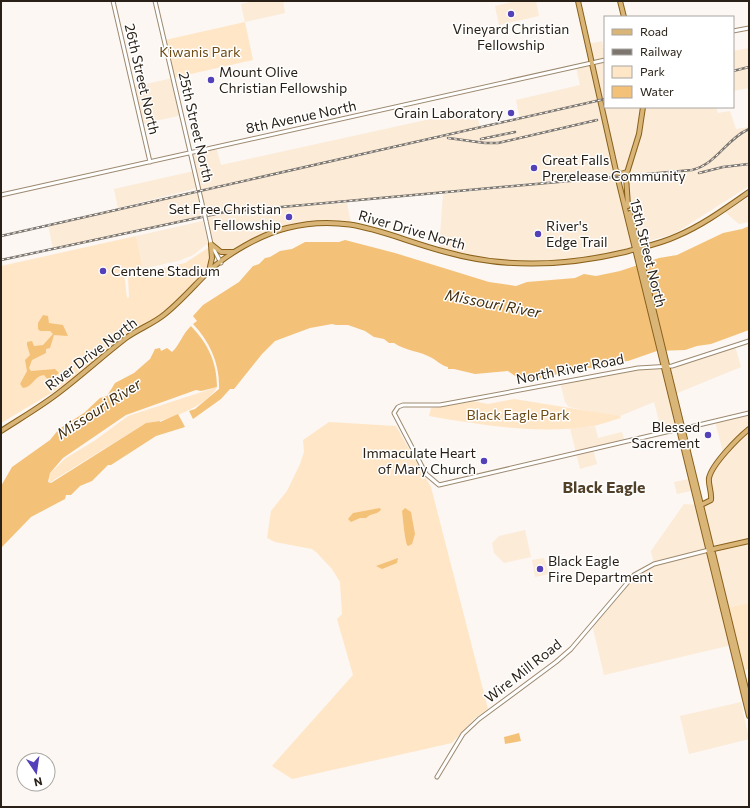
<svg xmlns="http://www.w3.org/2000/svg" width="750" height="808" font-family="Commissioner,sans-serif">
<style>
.built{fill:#fbebd7}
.green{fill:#ffe6c7}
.water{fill:#f4c179}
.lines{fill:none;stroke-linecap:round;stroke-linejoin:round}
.minor-casing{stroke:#9c8970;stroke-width:5}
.major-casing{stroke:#8a611b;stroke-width:6}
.minor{stroke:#fff;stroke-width:3}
.major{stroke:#d9b577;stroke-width:4}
.rail-casing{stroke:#7d766e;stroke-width:2.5}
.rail{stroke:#fff;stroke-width:1;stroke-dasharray:3;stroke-linecap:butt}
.minor-bridge-casing{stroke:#9c8970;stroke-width:5;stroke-linecap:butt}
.minor-bridge{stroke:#fff;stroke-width:3}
.poi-dot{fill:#5441b9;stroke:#fff;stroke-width:1.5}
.labels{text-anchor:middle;stroke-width:3;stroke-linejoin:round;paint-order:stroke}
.poi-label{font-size:14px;fill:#292117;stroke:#fff;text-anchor:start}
.park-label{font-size:14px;fill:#6d4b15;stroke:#fff}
.street-label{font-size:14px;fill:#292117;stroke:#fff}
.water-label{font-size:15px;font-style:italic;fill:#422d0d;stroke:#fff}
.quarter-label{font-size:16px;font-weight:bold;fill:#524129;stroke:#fff}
</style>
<rect width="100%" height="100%" fill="#fcf7f2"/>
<path class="built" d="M254,1H283L285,13L245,22L241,4Z
M516,1H536L539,16L499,25L495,6Z
M602,41L605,55V107H716L718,113L730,111L736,129L749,127V186L674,234L637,244L628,204L626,176L618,177L635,249L577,262H498L439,250L443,194L618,177L617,175L225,212L204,215L53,249L48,225L199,190L198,188L118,208L114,189L194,171L190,153L216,147L221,165L476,109L480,128L520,119L516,100L580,85L576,67L592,63L588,44Z
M749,48V88L733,91V51Z
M173,78L182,115L142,124L133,87Z
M749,197V222L739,224L725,212Z
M347,203L351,223L330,222L276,231L238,251L225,253L211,244L205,216L257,209Z
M203,221L208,243L193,255L181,260L143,269L136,236Z
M735,346L741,367L675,394L668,367Z
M663,367L679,429L662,433L654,402L620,416H612L569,407L565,402L560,382L638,368Z
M749,413V603L726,608L701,504L710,501V475L724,456L715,421Z
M595,426L598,438L622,432L625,442L593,449L597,464L580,469L570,428Z
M689,479L691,491L677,494L674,482Z
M684,504L699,505L732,645L604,675L592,624L631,578L654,564L651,551Z
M525,530L531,557L504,563L494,553L492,543L499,536Z
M544,558L549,574L535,577L532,560Z
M741,702L749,739L689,754L680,716Z"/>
<path class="green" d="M245,22L253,60L173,78L165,40Z
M136,236L143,269L124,273L127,298L129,297L128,278L130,276L185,263L208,248C212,255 210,264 206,272L160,316L114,346L65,385L1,423V266Z
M217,387C208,406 165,422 146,423L49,483L50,473L66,458L94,441L128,416Z
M514,399L620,416L621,418C611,420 602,425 592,426C538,435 482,425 429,416L431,408L473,401L488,404Z
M329,422L396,426L431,487L488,709L474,719L452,743L292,779L272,766L353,675L337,619L342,614L340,582L332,569L316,552L312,549L275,542L267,538L271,511L287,491L300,464L304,452L303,440Z
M749,603V669L742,671L726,608Z"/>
<path class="water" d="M749,226V330L711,344L697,346L685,350L657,351L628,361L608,362L598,368H583L537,379L527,380L518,378L508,371L475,374L454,369H448V367C440,365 438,361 432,358C420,351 406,351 394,343H389L384,339L374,337L365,331L348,325H336L332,324L310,328L275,341L262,354L234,389H230L221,399L193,419L189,411L195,409L219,389C220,364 210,342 193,324L197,321L193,316L203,305L239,282L253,266L259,264L265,258L270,257L280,251L292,249L305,242H339L345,240L395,253L489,282L516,286L527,282L575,278L584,274L596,276L620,271L659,258L677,255L723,233L742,229Z
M43,315L48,316L49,323L63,325L68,336L54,335L50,348L46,349V353L32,360L29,368L31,371L55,369L59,373L49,381L44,375C34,376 33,387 23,388L20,384L27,371L25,360L30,355L27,345V342L32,341L34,346L43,345L53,334L50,331H40L38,329V323Z
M191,326C208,344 217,362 217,387L201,391L196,390L126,415L63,458L50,473L48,482L51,483L146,423L160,421V422L178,414L185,427L156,436L111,465H108L92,481L80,486L71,495H66L65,499L31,517L1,548V486L12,467L50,440L59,429L84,413L100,398L107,396L115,383L134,373L150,359L155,349L160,348L161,351L167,348L172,352C180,345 182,334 191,326Z
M380,508L381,510C376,515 371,513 366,518H360L351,522L348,519L353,513Z
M405,508L411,512L415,534L412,544L408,546C405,544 403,518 402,511Z
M398,558L397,563L382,569L376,566Z
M519,733L521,741L505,744L504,737Z"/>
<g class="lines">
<g class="minor-casing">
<path id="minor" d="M113,1L150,162
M155,1L204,212
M733,31L749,28
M1,195L605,60
M206,221L211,244L221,263
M686,428L749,413
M679,429L439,485L426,474L394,413L398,407L403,405H440L638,368L672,366L749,341
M437,777L463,734L479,719L556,662L571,649L634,575L654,564L709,550"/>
</g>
<g class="major-casing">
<path id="major" d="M578,1L616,171L749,716
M620,1L624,17
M616,171L621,174L627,172
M628,206L626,176L639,134L643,107
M630,213L711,546
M211,244L221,252H233
M209,271L212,258L211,245
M1,431C21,418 42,406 61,391C83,374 104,355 126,338C138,329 153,324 165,314C180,302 193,287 207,273C226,254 262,234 287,228C350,212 388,237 446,252C506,269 566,266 625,252C643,247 660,244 677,236C703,225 726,208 749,192
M701,505L711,500C712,492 708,485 709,478C712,464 738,438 749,429
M709,550L749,541
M713,553L749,701"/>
</g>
<use href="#minor" class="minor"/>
<use href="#major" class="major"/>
<g class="rail-casing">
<path id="rail" d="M733,71L749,67
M448,138L485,143H498L597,120
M481,139L515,132
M699,173L723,167L749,164
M1,236L605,99
M1,260L225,212L692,170C717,164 726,139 749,129"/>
</g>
<use href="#rail" class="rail"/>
<g class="minor-bridge-casing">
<path id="minor-bridge" d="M204,212L206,221
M679,429L686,428"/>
</g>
<use href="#minor-bridge" class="minor-bridge"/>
</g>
<g class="poi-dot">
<circle cx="511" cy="14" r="4"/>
<circle cx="211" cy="80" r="4"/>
<circle cx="511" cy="113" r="4"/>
<circle cx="534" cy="168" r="4"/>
<circle cx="289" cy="217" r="4"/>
<circle cx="538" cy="234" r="4"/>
<circle cx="103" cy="271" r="4"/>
<circle cx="708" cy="435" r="4"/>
<circle cx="484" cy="461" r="4"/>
<circle cx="540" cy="569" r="4"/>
</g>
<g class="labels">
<g class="poi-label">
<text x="511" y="34" text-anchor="middle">Vineyard Christian<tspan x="511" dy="16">Fellowship</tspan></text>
<text x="219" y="77">Mount Olive<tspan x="219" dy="16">Christian Fellowship</tspan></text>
<text x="503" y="118" text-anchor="end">Grain Laboratory</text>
<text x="542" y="165">Great Falls<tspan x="542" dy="16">Prerelease Community</tspan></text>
<text x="281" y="214" text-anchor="end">Set Free Christian<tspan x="281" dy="16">Fellowship</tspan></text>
<text x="546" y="231">River's<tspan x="546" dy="16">Edge Trail</tspan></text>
<text x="111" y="276">Centene Stadium</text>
<text x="700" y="432" text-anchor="end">Blessed<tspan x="700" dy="16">Sacrement</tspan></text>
<text x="476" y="458" text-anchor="end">Immaculate Heart<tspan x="476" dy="16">of Mary Church</tspan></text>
<text x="548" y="566">Black Eagle<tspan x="548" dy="16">Fire Department</tspan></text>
</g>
<g class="park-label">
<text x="200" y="57">Kiwanis Park</text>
<text x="518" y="420">Black Eagle Park</text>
</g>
<g class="street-label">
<text transform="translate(142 79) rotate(77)" y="5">26th Street North</text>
<text transform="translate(301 117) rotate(-12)" y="5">8th Avenue North</text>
<text transform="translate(196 127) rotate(77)" y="5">25th Street North</text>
<text transform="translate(412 230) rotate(16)" y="5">River Drive North</text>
<text transform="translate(648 253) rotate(76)" y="5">15th Street North</text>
<text transform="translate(91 354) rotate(-37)" y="5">River Drive North</text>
<text transform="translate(570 369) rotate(-11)" y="5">North River Road</text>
<text transform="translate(523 671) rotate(-38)" y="5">Wire Mill Road</text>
</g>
<g class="water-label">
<text transform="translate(493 304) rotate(11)" y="5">Missouri River</text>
<text transform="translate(99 409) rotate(-33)" y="5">Missouri River</text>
</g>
<g class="quarter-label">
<text x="604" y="493">Black Eagle</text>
</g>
</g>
<rect width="750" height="808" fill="none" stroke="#292117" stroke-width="4"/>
<rect x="604" y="16" width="130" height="92" fill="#ffffff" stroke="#a9a6a2"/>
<rect x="612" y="29" width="20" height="6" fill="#d9b577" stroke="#a9a6a2"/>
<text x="640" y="36" font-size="12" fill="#292117">Road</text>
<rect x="612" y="49" width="20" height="6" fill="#7d766e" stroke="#a9a6a2"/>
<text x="640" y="56" font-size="12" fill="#292117">Railway</text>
<rect x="612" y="66" width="20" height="12" fill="#ffe6c7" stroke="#a9a6a2"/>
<text x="640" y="76" font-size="12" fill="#292117">Park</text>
<rect x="612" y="86" width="20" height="12" fill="#f4c179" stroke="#a9a6a2"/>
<text x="640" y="96" font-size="12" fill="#292117">Water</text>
<g transform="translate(36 772) rotate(167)"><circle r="19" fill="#ffffff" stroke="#a9a6a2"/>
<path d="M0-3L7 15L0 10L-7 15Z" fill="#5441b9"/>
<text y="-6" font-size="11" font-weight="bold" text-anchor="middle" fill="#292117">N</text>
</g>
</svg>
